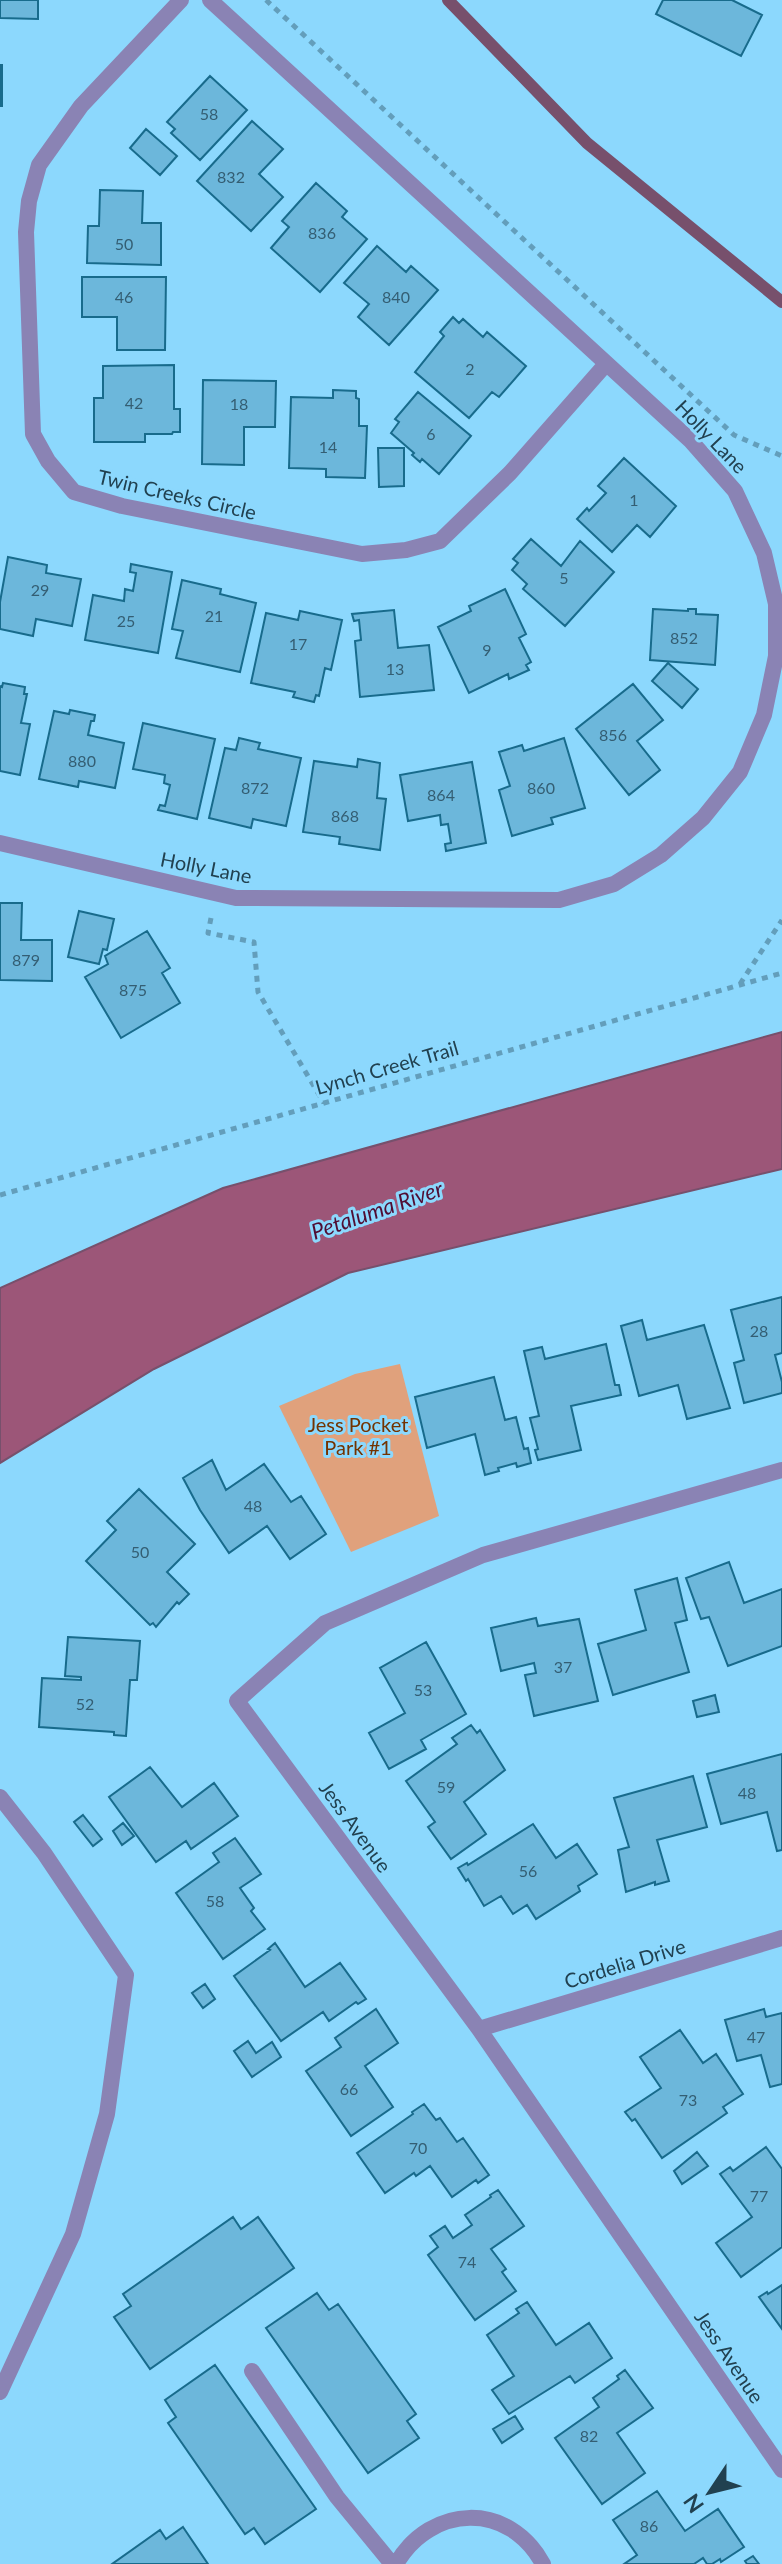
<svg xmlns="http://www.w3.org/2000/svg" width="782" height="2564" font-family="Lato,sans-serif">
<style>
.green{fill:#e0a17c}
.water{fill:#9c5678;stroke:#77506c;stroke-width:2}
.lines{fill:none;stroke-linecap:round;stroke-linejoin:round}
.stream{stroke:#77506c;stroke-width:12}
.building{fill:#6cb7db;stroke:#186b8c;stroke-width:2}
.path{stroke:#639ebb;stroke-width:5;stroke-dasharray:6 6;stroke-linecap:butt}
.lane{stroke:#8a83b4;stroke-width:16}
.street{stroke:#8a83b4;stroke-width:16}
.labels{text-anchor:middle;stroke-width:6;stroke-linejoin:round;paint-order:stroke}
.number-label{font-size:16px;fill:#345e73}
.street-label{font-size:20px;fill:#214150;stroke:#8cd8fd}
.park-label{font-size:20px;fill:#733300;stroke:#8cd8fd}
.water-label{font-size:22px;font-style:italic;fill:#500d33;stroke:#8cd8fd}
</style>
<rect width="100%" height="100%" fill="#8cd8fd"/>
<path class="green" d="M400,1364L439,1516L351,1552L279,1406L355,1374Z"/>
<path class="water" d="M782,1032V1169L348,1273L154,1369L0,1463V1288L223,1188Z"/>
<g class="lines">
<path class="stream" d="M448,0L587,143L782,302"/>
</g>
<path class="building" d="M0,0H38V19L0,18Z
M663,0H732L762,15L741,56L656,14Z
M0,65H2V106H0Z
M210,76L247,110L200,160L171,133L175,129L167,122Z
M252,121L283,149L259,174L283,197L251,231L197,181Z
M146,129L177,156L160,175L130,148Z
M316,183L347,211L342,217L367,239L320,292L271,248L289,227L282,221Z
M100,190L143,191L142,223H161V265L87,263L88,226H99Z
M377,246L406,272L411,266L438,290L389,345L358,317L369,304L344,283Z
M82,277H166L165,350H117V317H82Z
M453,317L459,323L463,319L483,337L487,332L526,366L499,397L492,392L469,418L415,372L444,336L440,332Z
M174,365V409H180V432H173L172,434H145V442H94V398H103V366Z
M203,380L276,381L275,427H244V465L202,464Z
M333,390L356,391V398L359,399V426H367L365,478L326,477V469L289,468L291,397L333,398Z
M418,392L471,436L439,474L422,459L420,462L412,455L414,453L391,433L399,422L395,419Z
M378,448H404V486L379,487Z
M624,458L676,506L650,537L637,525L612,552L577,519L587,508L589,511L606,493L598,486Z
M531,539L561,566L580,541L614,572L565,626L523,589L527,584L512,570L518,563L513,559Z
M8,557L47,565L46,573L81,579L72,626L36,619L33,636L0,629V602Z
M131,564L172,572L158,653L85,640L93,595L124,601L125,589L133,591L136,573L130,572Z
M182,580L221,589L220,594L256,603L240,672L176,658L183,631L172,629Z
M505,589L526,634L519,638L531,662L526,665L529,670L509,679L508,674L469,693L438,627L471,611L469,606Z
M653,609L688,611V609H696V614L718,615L715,665L650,660Z
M394,610L398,648L429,645L434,690L360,697L355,641L361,640L359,620L354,621L352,614Z
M300,611L342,620L331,670L325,668L319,696L316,695L314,702L293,697L295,692L251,683L266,613L298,620Z
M668,663L698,689L682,708L652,681Z
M3,683L25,687L24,694H27L21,723L30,724L20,775L0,771V686L2,687Z
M633,684L663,720L637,741L660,770L629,795L576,729Z
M70,710L95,715L94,721H91L88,735L124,743L115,788L79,781L78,787L39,779L54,711L69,714Z
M143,723L215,739L197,819L158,810L160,805L165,806L170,785L164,783L165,775L133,769Z
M239,738L260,743L258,749L301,758L286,826L253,819L251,828L209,818L225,748L236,750Z
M564,738L585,808L551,818L553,824L512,836L499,790L510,786L499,752L522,745L524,751Z
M358,759L380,763L377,798L386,799L380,850L339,844L340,837L303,832L314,761L357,767Z
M472,762L486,843L446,851L445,844L451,843L448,824L441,825L440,815L408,821L400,775Z
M0,903H22L21,940H52V981L0,980Z
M79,911L114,919L107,950L103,949L99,964L68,957Z
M147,931L170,968L162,973L180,1003L121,1038L85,977L108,964L105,956Z
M782,1297V1353L775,1355L782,1382V1393L744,1403L734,1363L744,1360L731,1310Z
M642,1320L647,1340L704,1325L730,1408L687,1419L678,1385L639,1396L621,1326Z
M606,1344L615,1385H619L621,1395L571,1406L581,1450L538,1460L535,1450L538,1449L530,1418L539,1416L524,1351L542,1347L545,1359Z
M494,1377L505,1420L516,1417L524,1449L528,1448L531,1463L517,1467L516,1463L498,1468L499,1471L485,1475L475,1434L427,1448L415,1397Z
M212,1460L226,1490L264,1464L291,1502L301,1496L326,1534L290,1559L267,1526L229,1553L200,1510L183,1478Z
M139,1489L195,1544L167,1572L189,1594L179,1604L177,1602L156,1627L153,1623L150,1625L86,1561L116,1530L107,1521Z
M729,1562L744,1603L782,1589V1646L728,1666L709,1617L701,1619L686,1578Z
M677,1578L687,1620L675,1623L689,1672L613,1695L598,1644L646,1630L635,1590Z
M536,1618L538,1626L579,1619L598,1701L534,1716L525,1675L536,1673L534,1663L501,1671L491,1628Z
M68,1637L140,1641L137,1680H130L126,1736L114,1735V1732L39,1727L42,1678L81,1680V1677L65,1676Z
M426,1642L466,1714L421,1740L426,1749L389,1769L369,1733L405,1713L380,1668Z
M715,1695L719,1712L697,1717L693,1701Z
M471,1725L477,1733L480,1730L505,1770L464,1802L486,1834L451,1859L428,1827L435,1822L406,1781L457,1744L452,1738Z
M782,1754V1850L777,1851L767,1812L721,1824L707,1774Z
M150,1767L182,1807L214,1783L238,1816L191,1849L186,1841L156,1862L109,1797Z
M693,1776L707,1827L657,1840L669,1881L655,1885V1882L626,1892L618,1850L629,1847L614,1798Z
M83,1815L102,1839L93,1846L74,1822Z
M123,1823L134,1836L122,1845L113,1831Z
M533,1824L556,1858L577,1844L597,1874L578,1886L580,1891L536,1919L527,1905L513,1914L501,1896L484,1906L468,1879L466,1881L458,1868L467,1863L468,1865Z
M235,1838L261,1874L240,1888L254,1908L251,1911L265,1929L223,1959L176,1893L219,1862L213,1853Z
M275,1943L305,1987L340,1963L366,1999L358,2004L356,2002L329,2021L323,2012L281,2041L234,1976L270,1950L268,1949Z
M205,1984L215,1999L203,2008L192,1993Z
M376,2009L398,2043L365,2066L393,2107L351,2136L306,2071L341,2047L335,2038Z
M764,2009L766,2017L782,2013V2084L770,2087L761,2055L737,2061L725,2020Z
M680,2030L703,2063L716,2054L743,2094L723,2107L727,2113L662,2158L635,2119L632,2121L625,2112L661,2088L640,2057Z
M248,2041L256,2053L272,2042L281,2057L252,2077L234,2051Z
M424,2104L436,2120L440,2118L457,2142L463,2138L489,2175L478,2183L476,2180L452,2197L430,2166L416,2176L414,2173L385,2193L357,2153L413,2114L412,2112Z
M766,2147L782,2169V2247L741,2277L716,2243L752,2217L720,2174L730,2167L733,2171Z
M697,2152L708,2166L682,2184L674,2171Z
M498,2190L524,2226L491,2249L506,2269L502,2272L516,2291L475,2320L428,2255L438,2247L430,2236L445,2226L453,2238L472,2225L465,2215L491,2197L490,2195Z
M233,2217L241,2229L258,2217L294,2268L150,2369L114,2317L131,2306L123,2294Z
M782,2285V2329L759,2297L767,2292L768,2294Z
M317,2293L329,2310L338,2304L416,2414L407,2421L419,2438L368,2473L266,2328Z
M527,2302L556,2345L589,2323L612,2358L575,2383L570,2376L509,2414L492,2390L514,2376L487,2335L519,2313L516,2309Z
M215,2365L316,2509L265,2544L254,2528L245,2534L168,2423L176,2417L165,2400Z
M625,2370L653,2408L617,2433L645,2473L602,2504L555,2438L599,2407L593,2398L619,2379L617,2376Z
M515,2416L523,2429L502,2443L493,2429Z
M657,2491L685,2531L718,2509L744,2547L721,2562L720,2559L712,2564H707L703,2558L694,2564H624L637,2555L613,2520Z
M183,2527L208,2564H112L160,2530L166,2539Z
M753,2556L759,2564H747L745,2561Z"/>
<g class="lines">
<path class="path" d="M266,0L734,435L782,456
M211,918L208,933L254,942L258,992L324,1103
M740,984L782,920
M0,1195L782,973"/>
<path class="lane" d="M0,1797L44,1853L126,1975L107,2114L73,2234L0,2392
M252,2371L337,2497L392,2564
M396,2564C431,2504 509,2501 543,2564"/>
<path class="street" d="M181,0L81,106L39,165L29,201L26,232L33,434L48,461L74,492L122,506L362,554L406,550L440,541L510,473L606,364
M0,843L236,898L559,900L614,884L661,855L703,818L740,772L764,715L776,656V604L764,553L735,491L690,440L210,0
M782,1470L483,1555L325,1623L237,1701L479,2029L782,2470
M479,2029L782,1938"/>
</g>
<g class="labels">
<g class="number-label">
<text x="209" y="120">58</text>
<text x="231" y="183">832</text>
<text x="322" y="239">836</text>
<text x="124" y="250">50</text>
<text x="124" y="303">46</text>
<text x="396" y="303">840</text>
<text x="470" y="375">2</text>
<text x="134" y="409">42</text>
<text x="239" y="410">18</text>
<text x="431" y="440">6</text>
<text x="328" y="453">14</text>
<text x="634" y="506">1</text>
<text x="564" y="584">5</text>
<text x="40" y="596">29</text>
<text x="214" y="622">21</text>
<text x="126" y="627">25</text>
<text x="684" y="644">852</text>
<text x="298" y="650">17</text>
<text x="487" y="656">9</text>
<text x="395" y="675">13</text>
<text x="613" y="741">856</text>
<text x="82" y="767">880</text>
<text x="255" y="794">872</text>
<text x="541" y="794">860</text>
<text x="441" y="801">864</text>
<text x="345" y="822">868</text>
<text x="26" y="966">879</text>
<text x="133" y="996">875</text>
<text x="759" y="1337">28</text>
<text x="253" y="1512">48</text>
<text x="140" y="1558">50</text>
<text x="563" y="1673">37</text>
<text x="423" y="1696">53</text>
<text x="85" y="1710">52</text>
<text x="446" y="1793">59</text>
<text x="747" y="1799">48</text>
<text x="528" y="1877">56</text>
<text x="215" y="1907">58</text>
<text x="756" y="2043">47</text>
<text x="349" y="2095">66</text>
<text x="688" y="2106">73</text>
<text x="418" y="2154">70</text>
<text x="759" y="2202">77</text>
<text x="467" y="2268">74</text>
<text x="589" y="2442">82</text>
<text x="649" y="2532">86</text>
</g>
<g class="street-label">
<text transform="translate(711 437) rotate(46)" y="7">Holly Lane</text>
<text transform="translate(177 495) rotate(13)" y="7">Twin Creeks Circle</text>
<text transform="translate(206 868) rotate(11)" y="7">Holly Lane</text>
<text transform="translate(387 1068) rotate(-16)" y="7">Lynch Creek Trail</text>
<text transform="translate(355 1827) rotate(54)" y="7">Jess Avenue</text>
<text transform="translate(625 1964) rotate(-17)" y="7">Cordelia Drive</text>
<text transform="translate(729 2357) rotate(56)" y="7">Jess Avenue</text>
</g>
<g class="park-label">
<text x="358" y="1432">Jess Pocket<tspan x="358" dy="23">Park #1</tspan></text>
</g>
<g class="water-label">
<text transform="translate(377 1210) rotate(-19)" y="8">Petaluma River</text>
</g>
</g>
<g transform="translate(710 2492) rotate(235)" stroke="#8cd8fd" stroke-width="6" paint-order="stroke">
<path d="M0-6L14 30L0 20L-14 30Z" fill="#214150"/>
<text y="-12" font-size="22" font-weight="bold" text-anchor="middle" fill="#214150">N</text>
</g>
</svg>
